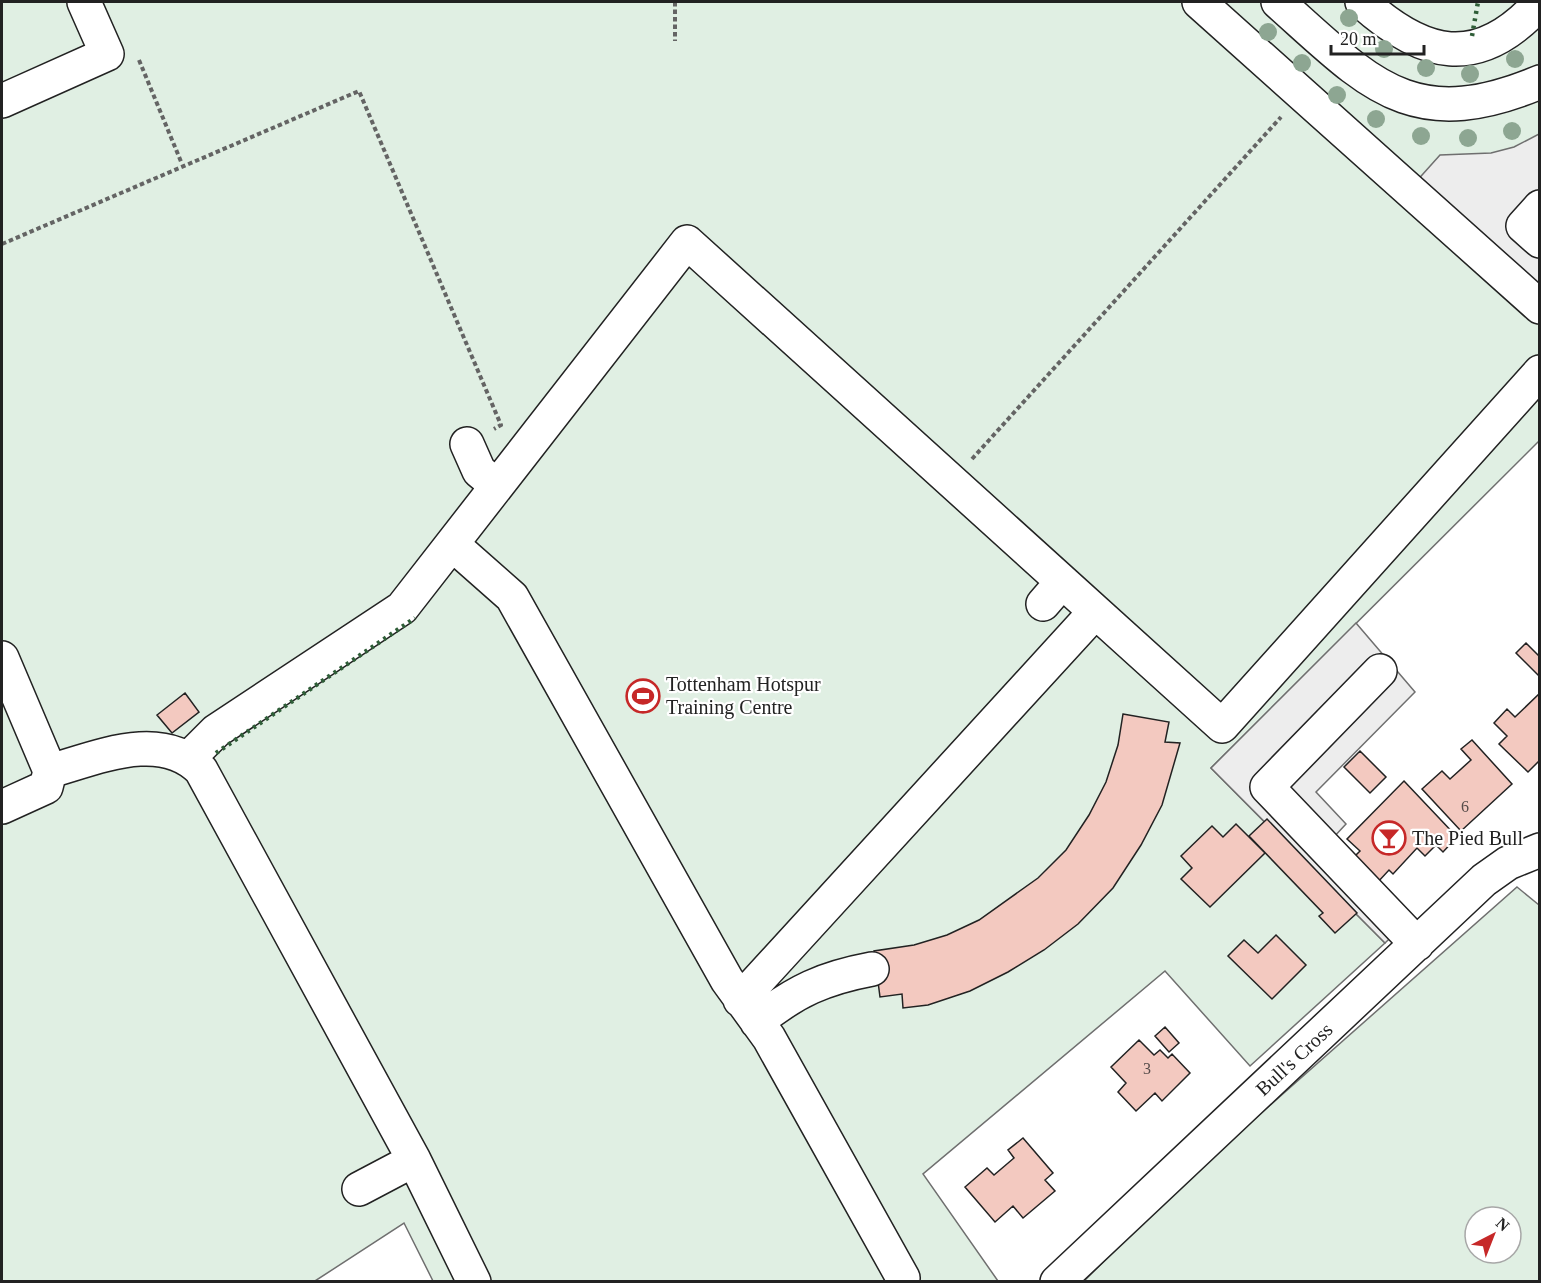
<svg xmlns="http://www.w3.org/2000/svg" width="1541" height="1283" font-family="'Times New Roman',serif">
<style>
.green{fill:#e0efe3;stroke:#6f6f6f;stroke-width:1.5;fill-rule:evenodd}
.parking{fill:#ededed;stroke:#6f6f6f;stroke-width:1.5}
.building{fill:#f3c9c0;stroke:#222;stroke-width:1.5}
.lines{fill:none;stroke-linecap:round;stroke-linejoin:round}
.minor-casing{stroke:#222;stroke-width:36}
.path{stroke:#646464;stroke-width:4;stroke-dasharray:4.5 3;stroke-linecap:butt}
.minor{stroke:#fff;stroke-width:33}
.hedge{stroke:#2f5e38;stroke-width:4.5;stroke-dasharray:3 4.5;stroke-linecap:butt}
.tree{fill:#8da692}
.labels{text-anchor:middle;stroke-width:4.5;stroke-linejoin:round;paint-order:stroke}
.number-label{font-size:16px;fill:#564c4a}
.poi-label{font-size:20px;fill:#222;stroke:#fff;text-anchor:start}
.street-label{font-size:20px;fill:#222;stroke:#fff}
</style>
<rect width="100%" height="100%" fill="#fff"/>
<path class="green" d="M2,2H1539V441L1211,768L1385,943L1250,1066L1165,971L923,1174L998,1281H433L404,1223L315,1281L2,1282Z
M1517,887L1539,905V1281L1083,1282L1191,1175ZM1475,1217H1511V1253H1475Z"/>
<path class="parking" d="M1539,134V294L1414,184L1440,155L1491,153L1514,147Z
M1356,623L1415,692L1316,792L1346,824L1332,839L1409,920L1385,943L1211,768Z"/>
<path class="building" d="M1526,643L1540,657V677L1516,653Z
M185,693L199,712L172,733L157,715Z
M1540,693V760L1528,772L1499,744L1507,736L1494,723L1507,709L1515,717Z
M1123,714L1169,722L1165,742L1180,743L1162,805L1141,845L1113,888L1078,924L1044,950L1008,972L970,991L928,1005L903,1008L902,994L880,997L874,951L914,945L947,935L979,920L1038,878L1066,850L1089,815L1106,782L1118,745Z
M1472,740L1512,784L1461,831L1422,789L1442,771L1450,779L1471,760L1461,749Z
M1360,751L1386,777L1370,793L1344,767Z
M1404,781L1457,837L1443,852L1436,845L1425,856L1417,848L1393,874L1389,870L1377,883L1352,859L1360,851L1347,839Z
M1267,819L1357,913L1335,933L1319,916L1323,913L1249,836Z
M1236,824L1265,853L1210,907L1181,879L1192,868L1181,856L1212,826L1223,837Z
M1276,935L1306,965L1272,999L1228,956L1244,940L1258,953Z
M1165,1027L1179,1043L1169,1052L1155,1036Z
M1139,1040L1154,1055L1160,1050L1168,1058L1172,1054L1190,1073L1162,1101L1155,1093L1136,1111L1118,1092L1126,1083L1111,1067Z
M1023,1138L1053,1173L1045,1180L1055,1191L1023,1218L1013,1206L995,1222L965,1187L987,1168L994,1175L1014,1158L1008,1150Z"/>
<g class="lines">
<g class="minor-casing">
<path id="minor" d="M1199,2L1540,307
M1278,2C1369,83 1411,136 1540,82
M1362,2C1423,57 1477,71 1538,5V2
M2,101L107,54L84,2
M1540,207L1523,226L1540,241
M467,444L479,471L496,485
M452,544L512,597L727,980L769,1038L903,1278L902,1282
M1043,604L1062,582
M2,658L50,771C97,758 161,729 201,770L414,1160L474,1282
M1380,671L1267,787L1417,944
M189,758L216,731L402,608L687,242L1222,726L1540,372
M2,807L46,787L50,771
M740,1000L1095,612
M757,1022C795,991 824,978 872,969
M359,1189L414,1160
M1057,1282L1484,880L1508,863L1540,850"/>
</g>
<path class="path" d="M675,2V41
M139,60L182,164
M2,244L359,91L501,425L494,429
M972,459L1281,117"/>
<use href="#minor" class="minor"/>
<path class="hedge" d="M1472,36L1478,2
M216,753L415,618"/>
</g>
<g class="tree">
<circle cx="1349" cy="18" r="9"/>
<circle cx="1268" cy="32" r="9"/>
<circle cx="1384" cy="49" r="9"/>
<circle cx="1515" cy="59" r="9"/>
<circle cx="1302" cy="63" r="9"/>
<circle cx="1426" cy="68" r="9"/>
<circle cx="1470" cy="74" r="9"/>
<circle cx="1337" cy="95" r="9"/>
<circle cx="1376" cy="119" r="9"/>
<circle cx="1512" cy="131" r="9"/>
<circle cx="1421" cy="136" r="9"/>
<circle cx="1468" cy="138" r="9"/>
</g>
<defs>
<g id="stadium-ring" transform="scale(1.725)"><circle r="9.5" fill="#fff" stroke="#c62828" stroke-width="1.5"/><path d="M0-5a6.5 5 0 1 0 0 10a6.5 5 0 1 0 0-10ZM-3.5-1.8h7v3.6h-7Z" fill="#c62828"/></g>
<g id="bar-ring" transform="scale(1.725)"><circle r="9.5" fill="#fff" stroke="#c62828" stroke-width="1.5"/><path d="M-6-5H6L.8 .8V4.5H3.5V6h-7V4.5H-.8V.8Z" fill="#c62828"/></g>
</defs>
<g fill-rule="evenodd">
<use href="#stadium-ring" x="643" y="696"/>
<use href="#bar-ring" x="1389" y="838"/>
</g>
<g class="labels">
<g class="number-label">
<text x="1465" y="812">6</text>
<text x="1147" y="1074">3</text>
</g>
<g class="poi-label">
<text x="666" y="691">Tottenham Hotspur<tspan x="666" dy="23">Training Centre</tspan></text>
<text x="1412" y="845">The Pied Bull</text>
</g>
<g class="street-label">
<text transform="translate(1294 1059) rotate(-43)" y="7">Bull's Cross</text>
</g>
</g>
<rect width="1541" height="1283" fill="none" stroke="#222222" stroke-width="6"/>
<g transform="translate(1493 1235) rotate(42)"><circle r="28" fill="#ffffff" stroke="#a7a7a7" stroke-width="1.5"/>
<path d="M0-4.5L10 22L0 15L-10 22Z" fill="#c62828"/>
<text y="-9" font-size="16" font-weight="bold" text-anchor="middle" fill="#222222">N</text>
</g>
<path d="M1331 45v9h93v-9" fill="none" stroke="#222222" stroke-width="3"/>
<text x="1340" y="45" font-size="18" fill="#222222" stroke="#ffffff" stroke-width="4.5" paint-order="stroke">20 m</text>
</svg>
